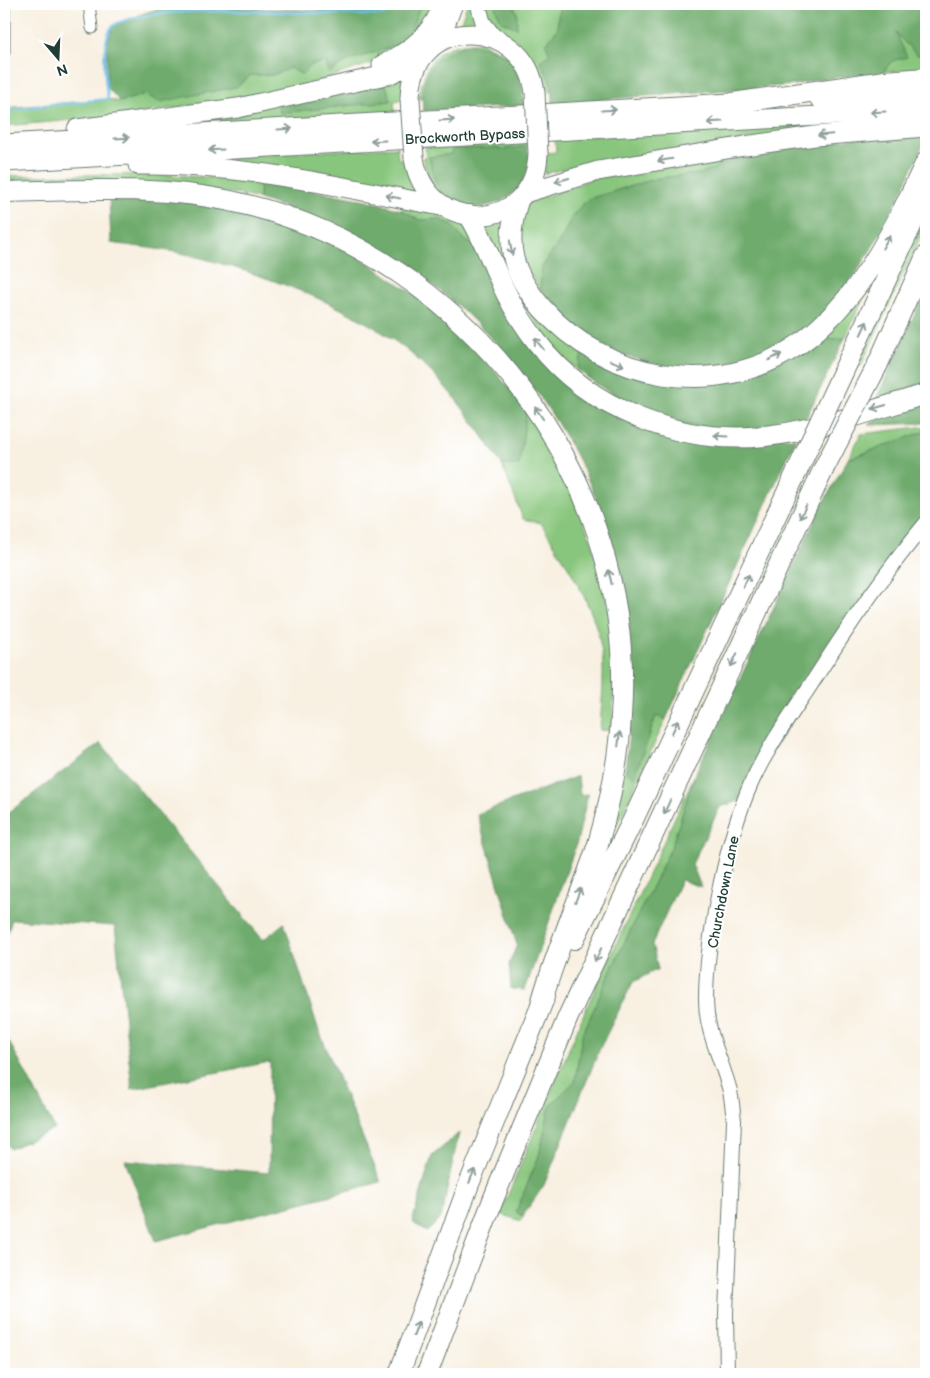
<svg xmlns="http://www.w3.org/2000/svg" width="930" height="1378" font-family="'Balsamiq Sans',sans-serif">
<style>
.green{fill:#89c67d;stroke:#548258}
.forest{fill:#6eab6c;stroke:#467450}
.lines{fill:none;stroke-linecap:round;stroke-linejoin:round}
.stream{stroke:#6dbee8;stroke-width:2.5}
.minor-casing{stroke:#6b7c71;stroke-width:13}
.tertiary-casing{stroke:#6b7c71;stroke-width:16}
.secondary-casing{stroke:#6b7c71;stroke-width:17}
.trunk-casing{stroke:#6b7c71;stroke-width:21}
.motorway-casing{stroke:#6b7c71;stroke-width:22}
.minor{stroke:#fff;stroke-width:11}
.tertiary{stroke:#fff;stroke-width:14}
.secondary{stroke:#fff;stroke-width:15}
.trunk{stroke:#fff;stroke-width:19}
.motorway{stroke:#fff;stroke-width:20}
.trunk-bridge-casing{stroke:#6b7c71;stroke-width:21;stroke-linecap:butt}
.motorway-bridge-casing{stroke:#6b7c71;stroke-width:22;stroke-linecap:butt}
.trunk-bridge{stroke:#fff;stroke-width:19}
.motorway-bridge{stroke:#fff;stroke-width:20}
.oneway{stroke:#8f9e9a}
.labels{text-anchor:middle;stroke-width:4;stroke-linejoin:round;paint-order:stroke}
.street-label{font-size:14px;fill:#1f3d34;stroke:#fff}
</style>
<rect width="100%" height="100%" fill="#fff"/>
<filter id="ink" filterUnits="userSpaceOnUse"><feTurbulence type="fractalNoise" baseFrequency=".02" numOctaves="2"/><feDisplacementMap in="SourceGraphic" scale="10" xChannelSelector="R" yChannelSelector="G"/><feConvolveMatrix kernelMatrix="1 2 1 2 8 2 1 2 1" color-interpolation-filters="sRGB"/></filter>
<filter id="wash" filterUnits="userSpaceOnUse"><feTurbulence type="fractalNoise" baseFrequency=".0096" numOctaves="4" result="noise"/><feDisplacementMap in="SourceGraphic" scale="20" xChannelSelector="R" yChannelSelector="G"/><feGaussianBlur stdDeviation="1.12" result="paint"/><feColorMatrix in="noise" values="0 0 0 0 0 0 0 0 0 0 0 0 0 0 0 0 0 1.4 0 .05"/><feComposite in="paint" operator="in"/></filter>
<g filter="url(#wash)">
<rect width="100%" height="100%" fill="#f8f0e1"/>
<path class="green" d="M420,4H439L425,29L388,58L312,83L235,100L109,117L4,126V108L108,99L120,102L145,94L236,87L251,75H273L290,68L327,62L329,73L347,61L394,46Z
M467,4H472L480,28L458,30Z
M484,4H494L501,20L513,4H562L558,17V28L546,44L550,54L541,61L548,73L552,92L544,90C542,71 529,48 512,38C504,33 497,30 491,22C487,17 486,10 484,4Z
M894,31L917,55L926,53V69L883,72L892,61Z
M481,42L514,59L529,92H522C519,72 506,54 486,47L426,79L422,99H418C428,57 435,45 481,42Z
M406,75L403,100L394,101L395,113L151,127L278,103L280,113L391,101L345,90Z
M926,117L816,129L568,168L544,174L547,153L556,152L555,138Z
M527,141V146L500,150L444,197L434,189L422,158L426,157L425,145Z
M812,142L744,157L699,174L658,178L588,199L572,216L540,290L524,264L515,224L522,210L530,202L595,178Z
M397,147L398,159H405L408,171L419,196L180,159Z
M157,174L260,181L259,199L233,193L4,184V176Z
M407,203L446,217L466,227L479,248L463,239L451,224L438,219L419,220L401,210Z
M926,214V225L861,366L855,367Z
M504,218L507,250L583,350L578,370C531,331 509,276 483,223Z
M879,267L845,338L811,340Z
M527,408L555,456L592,542L613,627V731L600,730C601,705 605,678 602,653C595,604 566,564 541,523L523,519L502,465H519Z
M919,427L926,428V431L848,459L861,434Z
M656,716L666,719L605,851L625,769L634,778Z
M696,772L671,848L610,972L582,1036L575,1081L550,1106L539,1156L516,1212L523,1216L521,1221L500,1214L585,1011Z"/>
<path class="forest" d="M403,4H420V6L408,38L394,46L348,61L329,73L326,62L310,65L302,75L290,68L273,75H251L236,87L159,102L145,94L120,102L107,87V44L113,26L144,13L171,5L384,13Z
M494,4H513L517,13V28L501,21Z
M562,4H926V53L917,55L896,33L907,57L892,61L883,72L815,80L794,85L553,103L552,84L540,61L550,54L546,44L558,28V17Z
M470,45C510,46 520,70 524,106L423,111C420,75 433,52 470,45Z
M386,85L391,101L280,113L278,103L345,90Z
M926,133V138C896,205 858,293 796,336C778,349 758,355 737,361C709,369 680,370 651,363C607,354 567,327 540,290L542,267L563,236L572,216L588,199L658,178L699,174L744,157L812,142Z
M527,146L528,153L531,154C529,166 527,177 519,187C505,207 462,216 444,196C434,186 432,169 429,157L451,154L452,149L498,148L500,150Z
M260,181L366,200L401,210L419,220L438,219L451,224L463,239L479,248L497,289L616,414L796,439L666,719L656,716L634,778L625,769C630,730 633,692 631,653C623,481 512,317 360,239C328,222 293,210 259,199Z
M109,197H150L226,209L293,227L358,256L446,316L527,408L519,465H502C475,423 447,383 408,351C350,304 262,274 190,255C164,249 137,247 111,243Z
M926,289V383L876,399L924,294Z
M845,338L805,420C786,423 764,430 745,430C685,430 624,408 578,370L583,350L695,381L811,340Z
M926,404V423L868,425L879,418Z
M926,431V517L739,801L720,807L692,864L701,887L681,880L652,944L658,969L633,982L601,1046L544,1185L523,1216L516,1212L539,1156L550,1106L575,1081L582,1036L610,972L671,848L696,772L822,505L848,459Z
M101,743L263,940L284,923L318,1028L381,1182L156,1241L125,1160L269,1173L270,1062L132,1089L115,926L12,919L4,943V816Z
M578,776L580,795L588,794L577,842L525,990L511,989L509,964L517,945L477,814Z
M4,1032L55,1129L10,1149L4,1137Z
M459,1133L441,1218L427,1232L412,1222L432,1156Z"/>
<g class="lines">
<path class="stream" d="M4,110L108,99C105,83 100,37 114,25C156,0 325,16 384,15L388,4"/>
</g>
</g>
<g filter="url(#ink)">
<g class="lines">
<g class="minor-casing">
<path id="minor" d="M89,4L92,28
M4,52V4"/>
</g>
<g class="tertiary-casing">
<path id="tertiary" d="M727,1374L726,1313L734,1121C733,1112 732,1101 730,1091C722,1060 706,1033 706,1000C706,940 725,849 747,793C762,756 786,722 808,689C843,634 884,573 926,523"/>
</g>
<g class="secondary-casing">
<path id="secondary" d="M478,4L483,22L497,40
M433,44L446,28L455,4"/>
</g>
<g class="trunk-casing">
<path id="trunk" d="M382,65C409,52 434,33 443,4
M819,98L926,92
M410,99C411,11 526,16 535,93
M77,129L238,108L390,74L420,60
M4,144L749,102
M414,158C427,238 535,233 538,154
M4,162L926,110
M138,165C241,163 341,187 441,206
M528,192L598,171L745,146L815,136L926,127"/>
</g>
<g class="motorway-casing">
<path id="motorway" d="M733,103L885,81L926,78
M4,192C82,190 161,185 239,203C469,256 638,480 621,716C619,759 610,803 598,844C580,899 555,951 540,1008
M518,201C504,245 512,273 542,308C605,380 717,401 798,345C861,300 894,229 926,162
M469,215C483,237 492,263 503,287C512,306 524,325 537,342C589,410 681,445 765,436C817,431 876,409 926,394
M877,366L926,256
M843,372L926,194
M574,939L632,822L798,469
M399,1374L469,1184L545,996
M427,1374L493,1200L568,1017L824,468"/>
</g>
<use href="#minor" class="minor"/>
<use href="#tertiary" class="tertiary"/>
<use href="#secondary" class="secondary"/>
<use href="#trunk" class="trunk"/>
<use href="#motorway" class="motorway"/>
<g class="trunk-bridge-casing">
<path id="trunk-bridge" d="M535,93L538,154
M410,99L414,158"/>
</g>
<g class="motorway-bridge-casing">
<path id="motorway-bridge" d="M824,468L877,366
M798,469L843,372"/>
</g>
<use href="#trunk-bridge" class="trunk-bridge"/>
<use href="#motorway-bridge" class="motorway-bridge"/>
</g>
<defs><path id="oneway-shaft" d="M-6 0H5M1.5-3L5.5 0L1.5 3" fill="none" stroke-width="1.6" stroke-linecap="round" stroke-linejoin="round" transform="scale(1.25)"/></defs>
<g class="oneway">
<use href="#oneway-shaft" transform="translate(609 110) rotate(-3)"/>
<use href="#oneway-shaft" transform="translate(878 112) rotate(177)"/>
<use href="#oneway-shaft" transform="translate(447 120) rotate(-3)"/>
<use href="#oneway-shaft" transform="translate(715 122) rotate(177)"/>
<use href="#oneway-shaft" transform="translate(285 129) rotate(-3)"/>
<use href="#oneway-shaft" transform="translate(825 135) rotate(175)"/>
<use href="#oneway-shaft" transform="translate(122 138) rotate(-3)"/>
<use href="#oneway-shaft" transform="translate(378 141) rotate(177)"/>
<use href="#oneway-shaft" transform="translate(216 150) rotate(177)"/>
<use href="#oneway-shaft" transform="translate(665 160) rotate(171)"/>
<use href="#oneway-shaft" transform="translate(562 180) rotate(164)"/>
<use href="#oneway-shaft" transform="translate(393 197) rotate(-169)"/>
<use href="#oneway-shaft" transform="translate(886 242) rotate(-61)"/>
<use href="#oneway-shaft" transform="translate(511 248) rotate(81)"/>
<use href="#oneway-shaft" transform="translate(864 328) rotate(-65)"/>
<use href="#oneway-shaft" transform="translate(539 344) rotate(-130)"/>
<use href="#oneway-shaft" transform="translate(775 357) rotate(-26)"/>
<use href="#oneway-shaft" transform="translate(617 363) rotate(22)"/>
<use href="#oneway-shaft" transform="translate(879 407) rotate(164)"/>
<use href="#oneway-shaft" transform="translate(539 413) rotate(-124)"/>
<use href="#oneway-shaft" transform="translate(721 436) rotate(-177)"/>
<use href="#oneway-shaft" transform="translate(803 512) rotate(115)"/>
<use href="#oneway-shaft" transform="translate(610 577) rotate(-103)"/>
<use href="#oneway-shaft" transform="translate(746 581) rotate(-65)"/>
<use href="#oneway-shaft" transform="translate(734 660) rotate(115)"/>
<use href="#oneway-shaft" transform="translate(675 727) rotate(-64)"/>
<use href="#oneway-shaft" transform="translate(619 739) rotate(-84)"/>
<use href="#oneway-shaft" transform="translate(667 807) rotate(114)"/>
<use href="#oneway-shaft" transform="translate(578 895) rotate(-69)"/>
<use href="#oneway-shaft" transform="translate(598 955) rotate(115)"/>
<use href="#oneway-shaft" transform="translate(472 1176) rotate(-68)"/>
<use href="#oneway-shaft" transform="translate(416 1329) rotate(-70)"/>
</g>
</g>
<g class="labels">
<g class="street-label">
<text transform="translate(465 136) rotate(-3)" y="5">Brockworth Bypass</text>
<text transform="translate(723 892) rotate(-79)" y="5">Churchdown Lane</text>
</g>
</g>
<rect width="930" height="1378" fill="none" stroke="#fff" stroke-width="20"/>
<g transform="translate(58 58) rotate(161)" stroke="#ffffff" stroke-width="4" paint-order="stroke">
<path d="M0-4L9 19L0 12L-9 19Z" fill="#1f3d34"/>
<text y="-8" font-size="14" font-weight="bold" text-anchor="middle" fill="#1f3d34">N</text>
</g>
</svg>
